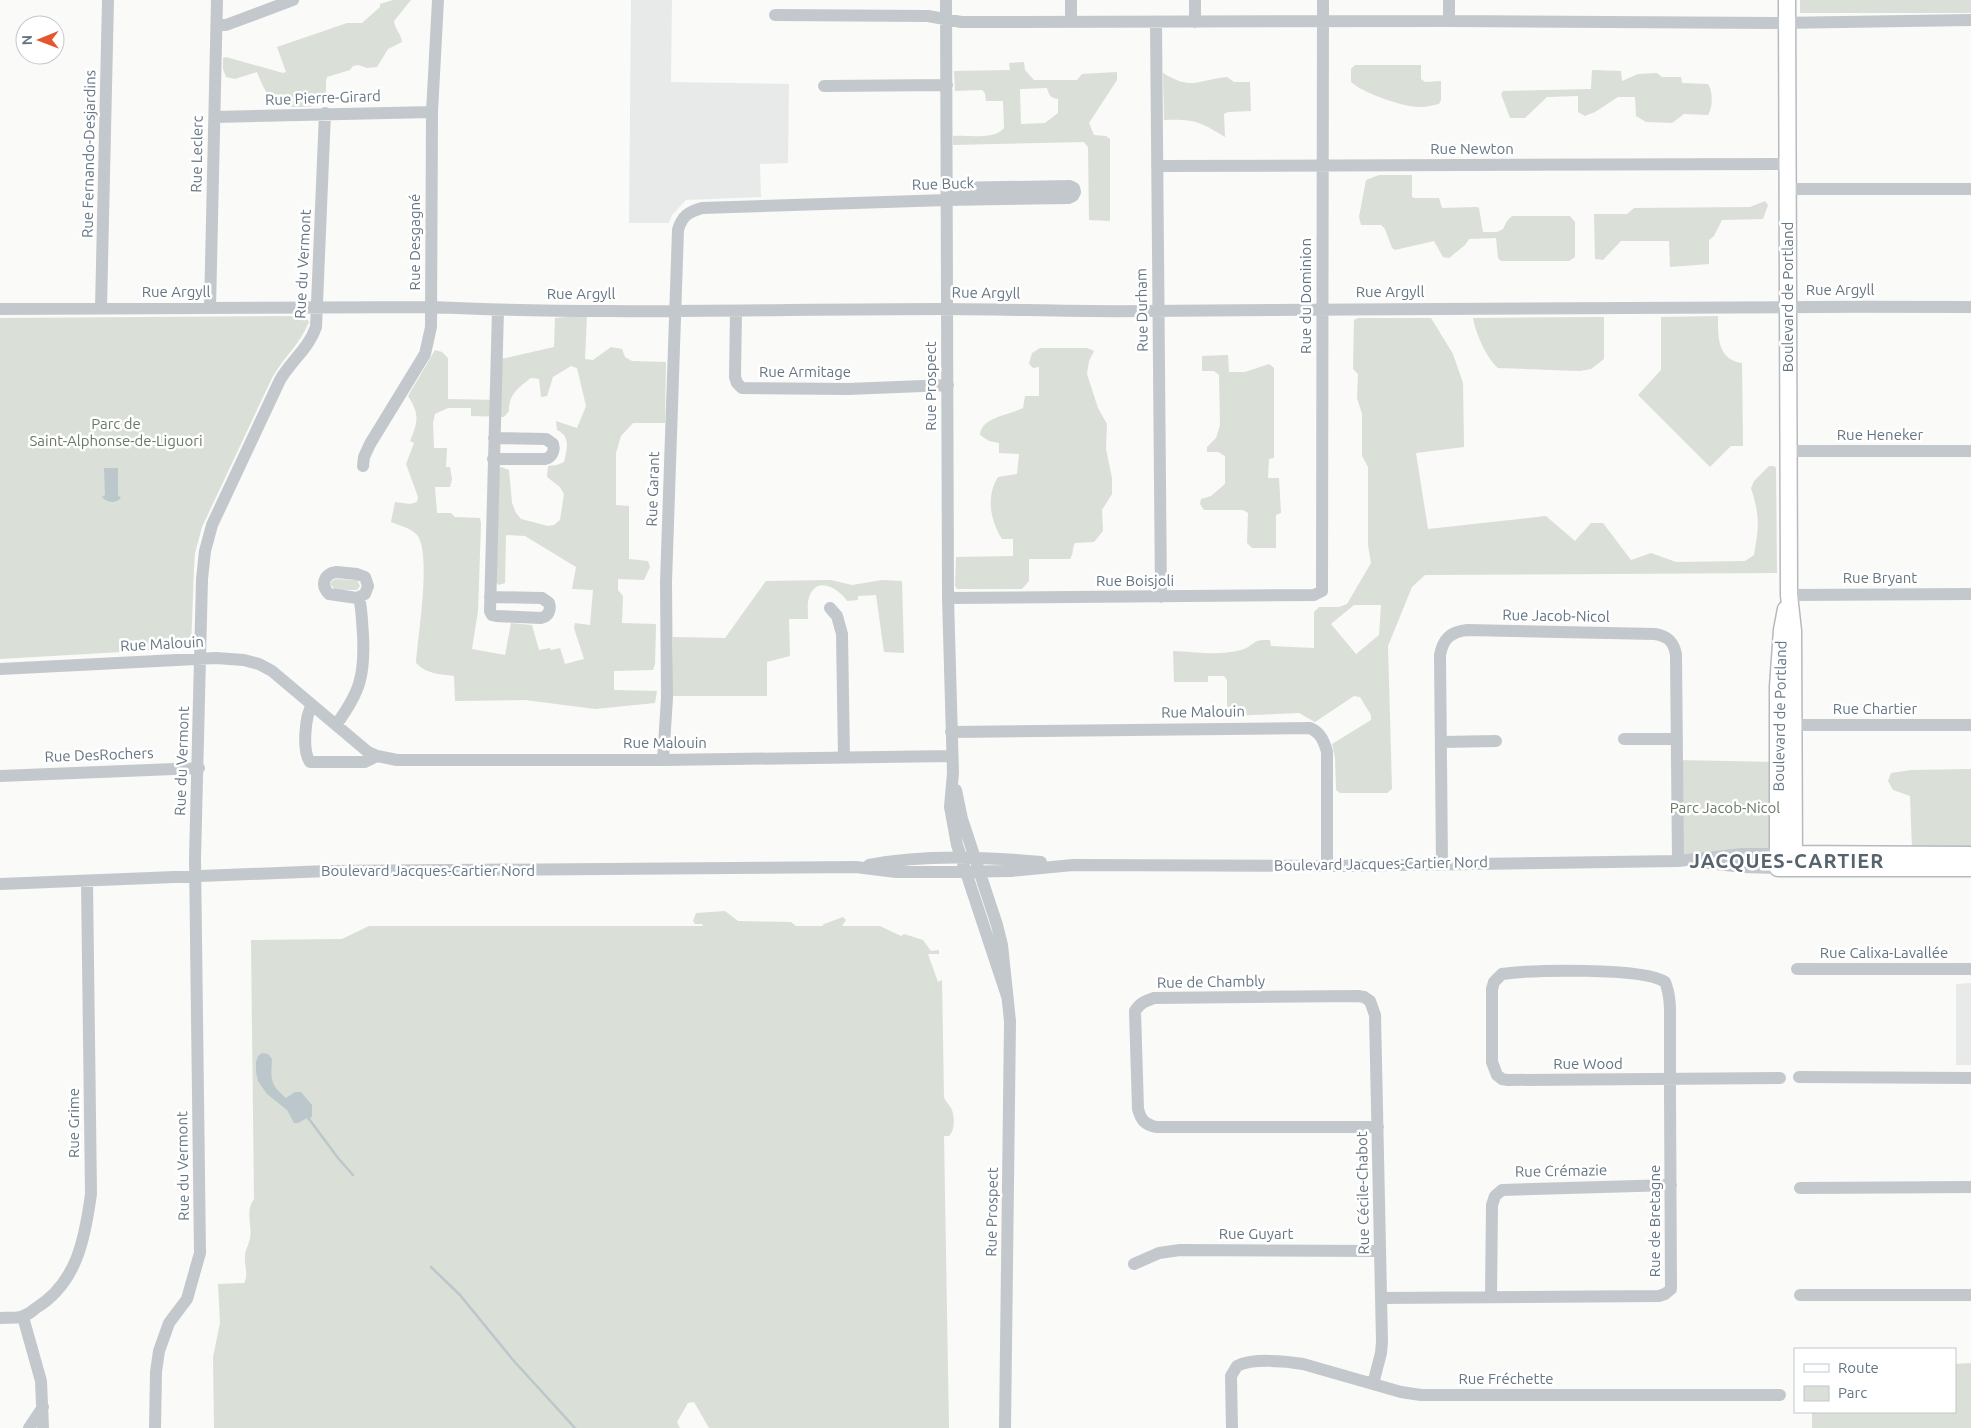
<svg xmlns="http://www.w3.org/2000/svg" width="1971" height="1428" font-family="Ubuntu,sans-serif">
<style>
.built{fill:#e8e9e9}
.green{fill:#dadfd7;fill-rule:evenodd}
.water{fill:#bbc7cb}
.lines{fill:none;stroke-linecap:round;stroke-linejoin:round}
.stream{stroke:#bbc7cb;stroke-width:2.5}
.major-casing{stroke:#b5babe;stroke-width:19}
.minor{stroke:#c3c8cc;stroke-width:12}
.major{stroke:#fff;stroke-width:16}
.labels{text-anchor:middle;stroke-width:5;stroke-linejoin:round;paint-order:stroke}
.street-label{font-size:15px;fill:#657683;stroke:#fff}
.park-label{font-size:15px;fill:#687a64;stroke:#fff}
.district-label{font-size:20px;font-weight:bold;letter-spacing:1px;fill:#57646e;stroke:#fff}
</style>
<rect width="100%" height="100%" fill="#fafaf8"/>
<path class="built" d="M631,0H672L671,82L789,84L788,163L760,164L761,197L686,200L672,215L669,223H629Z
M1971,983V1065H1956V984Z"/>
<path class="green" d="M393,0H411L394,21C395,30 401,33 402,42L388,49L377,67L367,68L358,65L353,66L350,70L327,77L326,82V103C316,106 308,107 298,107C271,108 266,94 257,72L235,79L226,77L223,69V58L226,57L283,73L286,72L277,47L347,23H362L380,7V4Z
M1800,0H1971V13H1800Z
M1024,62L1025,70L1034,80H1077L1082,74L1117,72V80L1089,123L1094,135L1106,136L1110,139V221L1089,220L1088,147L1084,142L953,145V136C967,135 995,140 1004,128L1003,101H986L985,93L982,90L955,91L954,71L1010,70L1009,63ZM1047,88C1049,95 1050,98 1058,99V113L1045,123L1021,124L1020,89Z
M1355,65H1421V79L1425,82L1441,81V100L1439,104C1433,105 1426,107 1420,107C1403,107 1363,93 1351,82V69Z
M1592,70L1621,71L1622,81L1638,74L1657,73L1662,77H1681L1682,83L1708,84C1713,91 1713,107 1708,115L1684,114L1672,123L1646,122L1636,116L1635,97H1618L1595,112L1585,116L1578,112V96L1547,97L1525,118H1510L1501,94L1503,91L1591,89Z
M1163,73C1193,91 1196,80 1227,77L1234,82H1250L1251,111L1228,112L1224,114L1225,137C1199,121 1194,119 1164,120Z
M1379,175H1412V197L1414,198H1439L1442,208L1477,207L1479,208L1483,232H1497L1503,229L1507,221L1512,216H1570L1575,222V257L1569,261H1501L1498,258L1496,238L1469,239L1465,245L1449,258L1443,257L1434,241L1395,250L1392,248L1385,229L1381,225H1361L1359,217L1366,180Z
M1765,201L1768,205L1763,219L1722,220L1714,236L1709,240V264L1670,267L1669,241H1621L1603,260L1595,259L1594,214H1627L1634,208L1750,207Z
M587,315L585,359L593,360L611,347L622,349L625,357L632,361L666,362L665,423H633L621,436L616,453V505L629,506V559L648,561L650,567L644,580L618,579V590L623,596L622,623L656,624L655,664L653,670L614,671V690L657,691L655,703L595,709L525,700L455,701L454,676C439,674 427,674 416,663C418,635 431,558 418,536C413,529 399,525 391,522L395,502L410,504L417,502L418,497L406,464L414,443L410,441C418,421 420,415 408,396L435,350L442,352L448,358V399L500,400L501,359L554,347L555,318ZM571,366L577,368L586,406L577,428L556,421L557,430C571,436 567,450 564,462L557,465L548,466L547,477L560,487L564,494L560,520L554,525L548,526L521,519L516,513L512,503L509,470L501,467L499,469L495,582L499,585L505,583L506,535L525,536L576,567L572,589L593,590L590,625L575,623L574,628L584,659L565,664L560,648L551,650L550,648L539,650L532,625L511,623L505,655L472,649L478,611L481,524L480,518L455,517L451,513H437L435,487H450L452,479L450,467H446L447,448H434L433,423L435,414L448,408H471V416L504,417L509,411C509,394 518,388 531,378L539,379L541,397L547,396L553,377Z
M301,316L306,317L309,322C301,343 283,358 272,378L202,527L195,553L194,569L191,648L0,659V318Z
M1718,316C1718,337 1717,359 1742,363L1743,446H1731L1710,467L1638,395L1661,370V317Z
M1604,317V359L1591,369L1580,371L1498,368C1487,359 1475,332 1473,318Z
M1358,318H1431L1453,354L1463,383L1464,447L1416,453L1428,529L1546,516L1575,541L1591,523H1603L1631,560L1651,553L1676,562L1745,561L1754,555C1759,527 1760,516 1751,488L1754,481L1769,466H1774L1776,468L1777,573L1425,575L1412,587L1388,646L1392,789L1387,793H1340L1336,790L1335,758L1332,744L1371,720V715L1360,697L1354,696L1315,722L1299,713L1227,716V680L1224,676H1208V682H1174L1173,651C1195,652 1220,656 1241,650C1255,646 1250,639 1270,640L1271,646L1314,648V612L1319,607H1339L1347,604L1371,563L1368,545V467L1362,456V414L1357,398L1358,374L1353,369L1354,320ZM1354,605H1381L1379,635L1356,654L1331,624Z
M1040,348H1087L1094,351L1089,361L1087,374L1098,408L1107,424L1106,449L1112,478V494L1102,510L1103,531L1094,542L1075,543C1072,548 1074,553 1070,559H1029V581L1022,589H957L955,586L956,557L1013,556V539H1002C990,520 986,496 998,477L1017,474L1019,454L999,453V443L989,441L980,435C981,417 1009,415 1023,408L1025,396H1039V367L1033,368L1029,364L1032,353Z
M1228,355L1229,372H1245L1269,364L1274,368V458L1269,459L1268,478H1279L1281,513L1276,515V548H1252L1247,543L1248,513L1243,510H1204L1200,504L1201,499L1211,496L1225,484V456L1218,452H1207V447L1216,438L1220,425L1219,375L1214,371H1202V356Z
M335,579L357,580L360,586L357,590H335L330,584L332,581Z
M831,580L852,585L882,580L902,581L904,653L884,652L876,595L858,596V600L847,601C841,591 822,578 813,590C806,598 808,609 808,619H789L790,656L767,662V696H672L673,637L725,638L766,581Z
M1677,760L1778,762V854L1678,861Z
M1971,769V848H1912L1910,796L1893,790L1888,781L1891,773L1911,770Z
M725,911L738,921L791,922L796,926H822L824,924L843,917L846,920L842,926H880L901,936L904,934L923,940L931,951L939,950V954H928L938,982L942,980L944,1097C945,1101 949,1104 951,1108C955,1115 955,1131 949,1136H944L949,1428H709L694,1402L688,1403L677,1422L680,1428H214L213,1357L220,1323L218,1284L244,1283C249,1275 244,1266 245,1257C245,1250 248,1247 249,1242C254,1228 244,1212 254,1199L251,940L342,939L369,926H703L702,924H695L693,921L696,913Z
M1971,1363V1428H1812V1412H1955V1364Z"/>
<path class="water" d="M104,468H118V495L121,498C115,504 108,503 102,497L105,495Z
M262,1053L268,1054L272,1059C271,1078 269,1084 286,1098L295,1092H301L312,1105V1116L308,1121L307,1118L298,1123H294L287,1110L267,1094L258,1081L256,1072V1062L258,1056Z"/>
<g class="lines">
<path class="stream" d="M309,1119L338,1158L353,1175
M431,1267L460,1295L513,1360L575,1428"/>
<g class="major-casing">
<path id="major" d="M1787,0L1789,595L1793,631L1794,868
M1786,609L1782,630L1778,687V868H1971
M1783,854L1971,855"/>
</g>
<path class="minor" d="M946,0L948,598L953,773L950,807L957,845L1007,996
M1071,0V22
M775,15L928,16L961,22L1449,21L1773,23L1971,20
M1449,21V0
M1156,22L1161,597
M1195,22V0
M217,25H226L293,0
M824,86L947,85
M215,117L432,112
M1157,166L1788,164
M1788,189H1971
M101,308L108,0
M210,308L217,0
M0,309L431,307C601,315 771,309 941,309C1009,309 1076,312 1143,311C1419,309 1695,306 1971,307
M736,311L735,377L737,383L742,388L848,389L948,385
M1788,451H1971
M493,459H545C552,457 555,451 553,444L546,439L494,438
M363,466L364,457L370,444L425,354L431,327L432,112L438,0
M336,572L357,574L365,577L368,586L365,594L357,598L329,594C320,585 324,574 336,572Z
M1789,595L1971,594
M490,597L542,598L549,603C551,610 549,616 541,618L496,616L492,615L490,611L498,310
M948,598L1314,595L1322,591L1323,0
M830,608L837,616L842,634L844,758
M0,669L216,658L244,660L259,664L272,671L368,752L377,756L397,760H663L952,756
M312,705C305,716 302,751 310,762H365L377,756
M336,725C360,692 365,676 363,635C362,623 362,610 359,597
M1786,725H1971
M951,732L1310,728C1321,733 1324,741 1327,752V866
M1624,739H1677
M1441,742L1496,741
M663,760L667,698L666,582L678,230C682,216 688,212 702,208L947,200L1069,198L1073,196L1075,192L1074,188L1070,186L947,188
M0,776L199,768
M956,790L962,819L997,925L1002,945L1010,1021L1005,1428
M1708,863L1743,867L1778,868
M1442,864L1440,655C1443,639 1450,632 1467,630L1655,634C1668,636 1674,642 1676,655L1678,861
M869,865C925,854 985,857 1041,862
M0,884L327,871L856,867L896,872H949L1011,871L1073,865L1327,866L1678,861L1742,854H1778
M1797,969H1971
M1799,1077L1971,1078
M1800,1188L1971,1187
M1134,1264L1159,1253L1180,1250L1380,1251
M1800,1295H1971
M1491,1296L1492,1205L1495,1196L1502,1190L1671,1185
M1382,1298L1659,1296L1665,1294L1671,1289L1670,1094C1670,1072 1670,1050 1670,1028C1670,1012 1671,996 1665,982C1643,967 1531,970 1502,974L1494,982L1492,989V1062L1497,1075L1502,1079L1508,1080L1780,1078
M23,1317L41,1381L43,1428
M0,1318C7,1317 17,1319 23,1316C28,1315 32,1311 36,1308C77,1283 85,1238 91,1194L87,882
M1373,1384L1381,1353L1382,1342L1375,1015L1370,1001L1364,997L1358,996L1154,998C1145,1001 1140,1003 1135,1011L1138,1109C1141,1120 1144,1124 1156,1127H1378
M29,1428L43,1407
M155,1428L156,1372L159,1351L169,1323L187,1299L200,1253L195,859L202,579L205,551L212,525L280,380C291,361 309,348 316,327L325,113
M1232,1428L1231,1376L1237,1366C1252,1358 1287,1361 1303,1364L1401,1392L1421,1395H1780"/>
<use href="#major" class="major"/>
</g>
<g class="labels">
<g class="street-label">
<text transform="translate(323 98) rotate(-2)" y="5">Rue Pierre-Girard</text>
<text x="1472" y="154">Rue Newton</text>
<text transform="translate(89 154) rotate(-89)" y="5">Rue Fernando-Desjardins</text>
<text transform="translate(197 154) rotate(-89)" y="5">Rue Leclerc</text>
<text transform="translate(943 184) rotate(-2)" y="5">Rue Buck</text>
<text transform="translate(415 242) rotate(-90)" y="5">Rue Desgagné</text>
<text transform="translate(303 264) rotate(-87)" y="5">Rue du Vermont</text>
<text x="1840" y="295">Rue Argyll</text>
<text x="176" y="297">Rue Argyll</text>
<text x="1390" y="297">Rue Argyll</text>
<text transform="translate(986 293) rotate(1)" y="5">Rue Argyll</text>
<text x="581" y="299">Rue Argyll</text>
<text transform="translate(1306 296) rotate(-90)" y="5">Rue du Dominion</text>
<text transform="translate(1788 297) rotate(-90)" y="5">Boulevard de Portland</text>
<text transform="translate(1142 310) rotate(-91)" y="5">Rue Durham</text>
<text x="805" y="377">Rue Armitage</text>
<text transform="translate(931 386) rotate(-90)" y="5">Rue Prospect</text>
<text x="1880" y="440">Rue Heneker</text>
<text transform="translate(653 489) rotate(-88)" y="5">Rue Garant</text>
<text x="1880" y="583">Rue Bryant</text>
<text x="1135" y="586">Rue Boisjoli</text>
<text transform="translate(1556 616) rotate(1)" y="5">Rue Jacob-Nicol</text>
<text transform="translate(162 644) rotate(-3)" y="5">Rue Malouin</text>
<text x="1875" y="714">Rue Chartier</text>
<text transform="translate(1203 712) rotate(-1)" y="5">Rue Malouin</text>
<text transform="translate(1780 716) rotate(-89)" y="5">Boulevard de Portland</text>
<text x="665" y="748">Rue Malouin</text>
<text transform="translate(99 755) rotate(-2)" y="5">Rue DesRochers</text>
<text transform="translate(182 761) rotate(-88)" y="5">Rue du Vermont</text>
<text transform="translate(1381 864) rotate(-1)" y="5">Boulevard Jacques-Cartier Nord</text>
<text x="428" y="876">Boulevard Jacques-Cartier Nord</text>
<text x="1884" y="958">Rue Calixa-Lavallée</text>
<text transform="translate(1211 982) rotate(-1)" y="5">Rue de Chambly</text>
<text x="1588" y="1069">Rue Wood</text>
<text transform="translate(74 1123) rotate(-90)" y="5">Rue Grime</text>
<text transform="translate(183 1166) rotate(-91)" y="5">Rue du Vermont</text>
<text transform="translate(1561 1171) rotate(-1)" y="5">Rue Crémazie</text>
<text transform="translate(1363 1193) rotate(-91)" y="5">Rue Cécile-Chabot</text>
<text transform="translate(992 1212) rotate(-89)" y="5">Rue Prospect</text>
<text transform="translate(1655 1221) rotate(-90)" y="5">Rue de Bretagne</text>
<text x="1256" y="1239">Rue Guyart</text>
<text x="1506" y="1384">Rue Fréchette</text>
</g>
<g class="park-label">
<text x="116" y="429">Parc de<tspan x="116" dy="17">Saint-Alphonse-de-Liguori</tspan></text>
<text x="1725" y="813">Parc Jacob-Nicol</text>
</g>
<g class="district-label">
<text x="1787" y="868">JACQUES-CARTIER</text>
</g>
</g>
<rect x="1794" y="1348" width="162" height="65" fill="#ffffff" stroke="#c1c8cd"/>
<rect x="1804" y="1364" width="25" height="8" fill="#ffffff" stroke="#c1c8cd"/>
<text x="1838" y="1373" font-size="15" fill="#657683">Route</text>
<rect x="1804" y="1386" width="25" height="15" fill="#dadfd7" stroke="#c1c8cd"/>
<text x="1838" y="1398" font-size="15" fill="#657683">Parc</text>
<g transform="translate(40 40) rotate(269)"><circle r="24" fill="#ffffff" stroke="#c1c8cd"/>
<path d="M0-4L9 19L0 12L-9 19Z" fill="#e4572e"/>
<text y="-8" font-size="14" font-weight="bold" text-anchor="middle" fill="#657683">N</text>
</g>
</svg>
